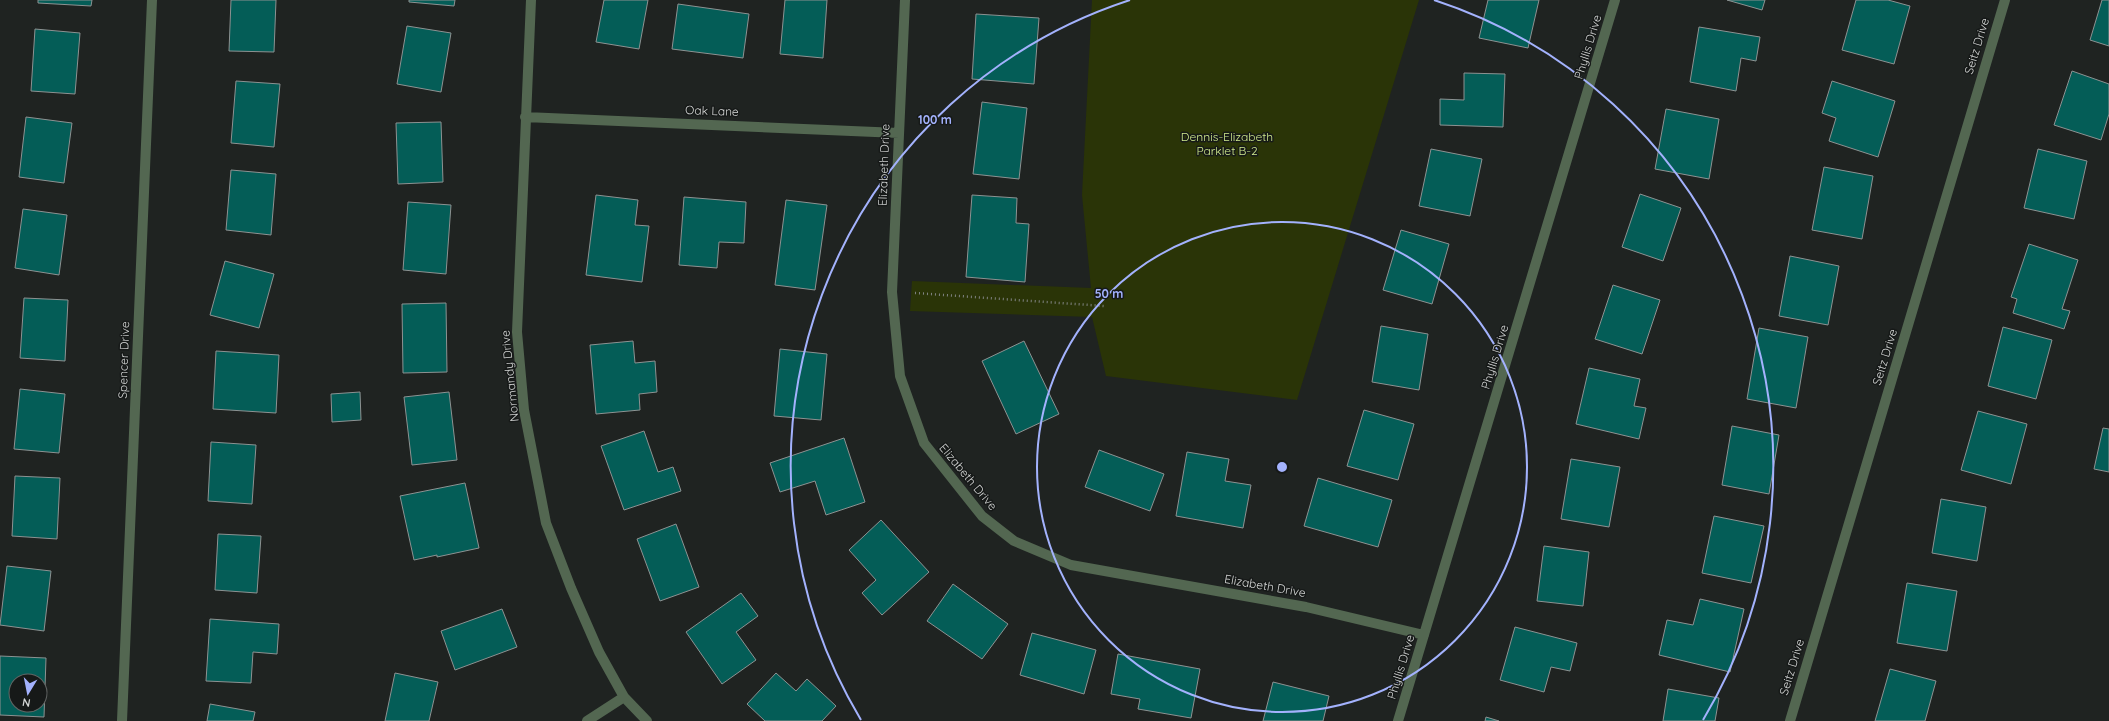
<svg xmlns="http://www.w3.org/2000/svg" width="2109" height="721" font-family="Quicksand,sans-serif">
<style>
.green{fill:#2a3407}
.building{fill:#045d57;stroke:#8d9292;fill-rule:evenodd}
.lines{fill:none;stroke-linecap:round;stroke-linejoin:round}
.path{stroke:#818483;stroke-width:2.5;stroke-dasharray:1 3;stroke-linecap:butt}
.minor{stroke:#536751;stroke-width:10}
.ring{fill:none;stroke:#a3b2fd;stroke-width:2}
.labels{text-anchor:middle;stroke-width:3;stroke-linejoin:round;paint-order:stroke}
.street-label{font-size:12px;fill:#d5d7d6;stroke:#161918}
.park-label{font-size:12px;fill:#d1eb8d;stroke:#161918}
.centre{fill:#a3b2fd;stroke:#161918;stroke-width:2}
.ring-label{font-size:12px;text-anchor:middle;font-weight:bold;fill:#a3b2fd;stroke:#161918;stroke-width:3;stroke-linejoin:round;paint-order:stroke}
</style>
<rect width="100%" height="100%" fill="#1f2321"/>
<path class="green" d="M1092,0H1419L1297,400L1106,376L1092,317L910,311L912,281L1091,288L1082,195Z"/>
<path class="building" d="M38,0H92L91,6L38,3Z
M231,0H276L274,52L229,51Z
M409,0H455L454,6L409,2Z
M604,0H648L639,49L596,42Z
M785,0H827L823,58L780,54Z
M1488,0H1539L1528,48L1479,38Z
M1727,0H1765L1762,10Z
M1856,0H1888L1910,6L1894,64L1842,50Z
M2102,0H2109V46L2090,40Z
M678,4L749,14L743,58L672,49Z
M976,14L1039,18L1034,84L972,79Z
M407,26L451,33L441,92L397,84Z
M1699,27L1760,37L1756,61L1741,58L1736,91L1690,82Z
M35,29L80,33L75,94L31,91Z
M2072,71L2109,84V114L2101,140L2054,125Z
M1464,73L1505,74L1503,127L1440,125V99L1464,100Z
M236,81L280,84L274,147L231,143Z
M1832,81L1895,101L1878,157L1829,141L1836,118L1822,113Z
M982,102L1027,108L1019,179L973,174Z
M1666,109L1719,119L1709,179L1655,169Z
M26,117L72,123L64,183L19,177Z
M441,122L443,182L398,184L396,123Z
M1431,149L1482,159L1470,216L1419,206Z
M2038,149L2087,161L2074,219L2024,208Z
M1824,167L1873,176L1862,239L1812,230Z
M231,170L276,174L271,235L226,230Z
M1640,194L1681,208L1663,261L1622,247Z
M596,195L638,200L635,225L649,226L642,282L586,275Z
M972,195L1017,198L1016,223L1029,224L1025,282L966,277Z
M684,197L746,202L744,243L719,242L717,268L679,265Z
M786,200L827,205L815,290L775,285Z
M408,202L451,205L446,274L403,270Z
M23,209L67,215L59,275L15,268Z
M1401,230L1449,244L1432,304L1383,290Z
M2029,244L2078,260L2062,309L2070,311L2064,329L2013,313L2017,299L2011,297Z
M1790,256L1839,266L1828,325L1779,316Z
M225,261L274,274L259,328L210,315Z
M1613,285L1660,300L1642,354L1595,339Z
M24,298L68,300L65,361L20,358Z
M446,303L447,372L403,373L402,304Z
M1381,326L1428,334L1419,390L1372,382Z
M2003,327L2052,340L2036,399L1988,386Z
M1759,328L1808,337L1796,408L1747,399Z
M633,341L635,363L655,361L657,392L639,394L640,410L596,414L590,345Z
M1024,341L1059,414L1016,434L982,361Z
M780,349L827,354L821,420L774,416Z
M216,351L279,355L276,413L213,409Z
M1589,368L1640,379L1634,406L1646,408L1639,439L1576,424Z
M20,389L65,394L59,453L14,449Z
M360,392L361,420L332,422L331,394Z
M449,392L457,460L412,465L404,397Z
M1364,410L1414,424L1398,480L1347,466Z
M1978,411L2027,424L2011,484L1961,470Z
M1732,426L1779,435L1769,494L1722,485Z
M2103,428L2109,429V472L2094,469Z
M644,431L658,472L673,467L681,491L624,510L601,446Z
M844,438L865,502L826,515L815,481L780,492L770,463Z
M211,442L256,445L252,504L208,501Z
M1099,450L1164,474L1150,511L1085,487Z
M1187,452L1229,459L1225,481L1251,485L1243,528L1176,516Z
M1571,459L1620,467L1609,527L1561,519Z
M15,476L60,478L57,539L12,536Z
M1318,478L1392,500L1378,547L1304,526Z
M465,483L479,548L437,557V555L414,560L400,496Z
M1941,499L1986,507L1977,561L1932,553Z
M1714,516L1764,526L1751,583L1702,573Z
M881,520L929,572L882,615L862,593L876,580L849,550Z
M676,524L699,587L660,601L637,539Z
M218,534L261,536L257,593L215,590Z
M1544,546L1589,552L1583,606L1537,601Z
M7,566L51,571L44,631L0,625Z
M1907,583L1957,591L1947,651L1897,643Z
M953,584L1008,624L982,659L927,621Z
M741,593L758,616L736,632L756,660L722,684L686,632Z
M1700,599L1744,609L1730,672L1659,655L1667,620L1693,625Z
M502,609L517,647L455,670L441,631Z
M210,619L279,624L277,654L253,652L251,683L206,681Z
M1515,627L1577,643L1570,671L1551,667L1544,692L1500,680Z
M1032,633L1096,650L1084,694L1020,675Z
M1118,654L1200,669L1191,718L1138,709L1140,699L1111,694Z
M0,656L46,658L44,717L0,715ZM16,681H40V705H16Z
M1890,669L1936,681L1925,721H1875Z
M395,673L438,682L429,721H385Z
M776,673L796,691L807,679L836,706L822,721H765L747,704Z
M1273,682L1329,696L1323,721H1263Z
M1668,689L1719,698L1715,721H1663Z
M210,704L255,712L253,721H207Z
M1486,717L1499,721H1485Z"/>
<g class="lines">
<path class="path" d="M915,293L1104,306"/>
<path class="minor" d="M531,0L517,332L524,410L546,523L571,588L599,652L624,697L647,721
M905,0L892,292L900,376L924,443L982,516L1014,541L1071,565L1306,607L1424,635
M525,117L899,133
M122,721L152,0
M587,721L624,697
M1398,721L1615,0
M1790,721L2005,0"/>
</g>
<g class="ring">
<circle cx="1282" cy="467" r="245"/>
<path d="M861 720A491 491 0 0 1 1130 0M1434 0A491 491 0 0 1 1703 720"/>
</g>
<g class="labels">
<g class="street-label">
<text transform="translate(1977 46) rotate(-73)" y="4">Seitz Drive</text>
<text transform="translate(1588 47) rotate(-73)" y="4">Phyllis Drive</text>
<text transform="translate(712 111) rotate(2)" y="4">Oak Lane</text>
<text transform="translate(884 165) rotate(-88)" y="4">Elizabeth Drive</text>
<text transform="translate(1495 357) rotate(-73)" y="4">Phyllis Drive</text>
<text transform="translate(1885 357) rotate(-73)" y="4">Seitz Drive</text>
<text transform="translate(124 360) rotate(-88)" y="4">Spencer Drive</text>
<text transform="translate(510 376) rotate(-96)" y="4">Normandy Drive</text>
<text transform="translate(968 477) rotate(50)" y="4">Elizabeth Drive</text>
<text transform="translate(1265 586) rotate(10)" y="4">Elizabeth Drive</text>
<text transform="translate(1401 667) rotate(-73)" y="4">Phyllis Drive</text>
<text transform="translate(1792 667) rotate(-73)" y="4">Seitz Drive</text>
</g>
<g class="park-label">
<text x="1227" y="141">Dennis-Elizabeth<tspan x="1227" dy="14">Parklet B-2</tspan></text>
</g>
</g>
<circle cx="1282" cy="467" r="6" class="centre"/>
<g class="ring-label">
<text x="935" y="124">100 m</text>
<text x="1109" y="298">50 m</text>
</g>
<g transform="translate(28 693) rotate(190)"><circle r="19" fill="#161918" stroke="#626564"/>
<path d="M0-3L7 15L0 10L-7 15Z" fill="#a3b2fd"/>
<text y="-6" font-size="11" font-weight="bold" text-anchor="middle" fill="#d5d7d6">N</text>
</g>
</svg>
